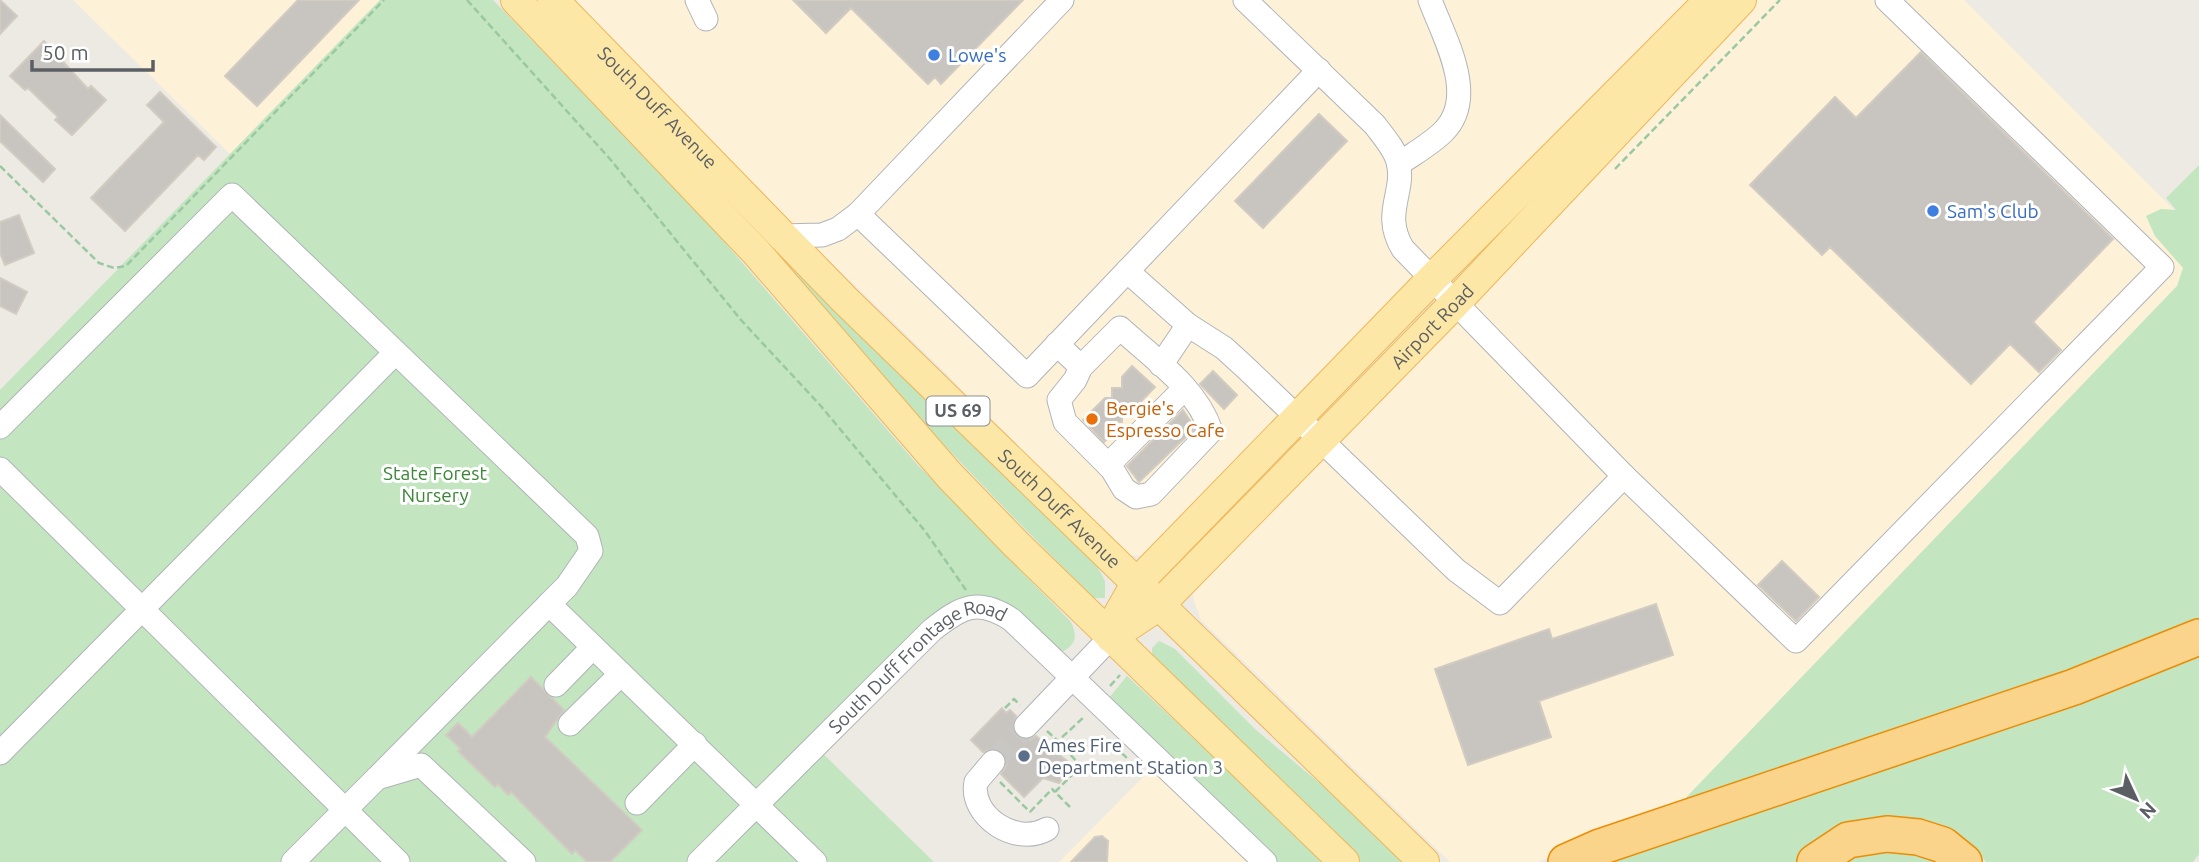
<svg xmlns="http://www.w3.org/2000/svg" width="2199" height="862" font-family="Ubuntu,sans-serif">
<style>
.commercial{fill:#fdf1d8}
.green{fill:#c3e5bf}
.building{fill:#c8c5c0;stroke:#d2cbc1;stroke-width:2}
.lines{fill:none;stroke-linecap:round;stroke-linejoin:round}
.minor-tunnel{stroke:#c8c7c3;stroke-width:23;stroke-dasharray:23 11;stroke-linecap:butt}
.minor-casing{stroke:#b0b4b8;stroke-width:25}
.major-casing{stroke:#efb65a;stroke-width:32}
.highway-casing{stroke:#ec8c04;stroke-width:38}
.path{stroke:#9ac8a2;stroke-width:2.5;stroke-dasharray:7 3.5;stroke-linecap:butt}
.minor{stroke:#fff;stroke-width:23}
.major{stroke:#fde7a7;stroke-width:30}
.highway{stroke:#fbd48c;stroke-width:35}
.shop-dot{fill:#3f7fe0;stroke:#fff;stroke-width:2.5}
.food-dot{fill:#e8710a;stroke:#fff;stroke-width:2.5}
.service-dot{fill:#5c6f8a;stroke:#fff;stroke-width:2.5}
.labels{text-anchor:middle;stroke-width:6;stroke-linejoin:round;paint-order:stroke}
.shield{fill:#fff;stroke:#8c8f92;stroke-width:2}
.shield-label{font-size:18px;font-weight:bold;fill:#5b5f63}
.shop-label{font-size:19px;fill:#366cbe;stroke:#fff;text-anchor:start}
.street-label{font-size:19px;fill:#5b5f63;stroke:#fff}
.food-label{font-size:19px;fill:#c56008;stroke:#fff;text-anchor:start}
.park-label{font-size:19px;fill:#3b8637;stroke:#fff}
.service-label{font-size:19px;fill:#4e5e75;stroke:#fff;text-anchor:start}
</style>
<rect width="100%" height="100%" fill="#edeae3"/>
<path class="commercial" d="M73,0H380L230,154Z
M573,0H1697L1143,556L1128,555L988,420L947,374L732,167Z
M1755,0H1964L2199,235V263L1677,807L1582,842L1538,862H1450L1201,620L1193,598L1194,589L1201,575Z
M1152,768L1251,862H1059Z"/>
<path class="green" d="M380,0H493L694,207L916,463L1071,622C1077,636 1077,643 1064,651L1057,650L975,599L810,741L934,862H0V390Z
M2199,165V623L2119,657L1677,807L2177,286L2183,268L2155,236L2146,216L2161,209L2176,210L2166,198Z
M759,228L1097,566L1105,581V598H1094C975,481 863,360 754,234Z
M1159,641L1175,649L1256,730L1335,796L1405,862H1361L1198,706L1152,656V648Z
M2199,649V854L2193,862H1986L1975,850L1933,824L1802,862H1599Z
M1127,676L1326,862H1277L1109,698Z
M1898,843L1949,862H1834Z"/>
<path class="building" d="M0,0L17,16L0,34Z
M298,0H359L257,106L225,76Z
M793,0H1023L941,84L935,77L928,84L851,8L826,33Z
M44,41L88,89L91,86L106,100L72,135L55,120L58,117L28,88L25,90L10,76Z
M1921,52L2113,239L2033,322L2061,350L2039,372L2010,344L1971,384L1830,247L1822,255L1750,185L1835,97L1856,118Z
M160,92L216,147L204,160L198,155L125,231L91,198L164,122L147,105Z
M1319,114L1347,141L1263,228L1235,201Z
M0,115L55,169L43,182L0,141Z
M19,215L34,253L5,265L0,253V222Z
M0,278L27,292L16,314L0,306Z
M1132,366L1155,387L1130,413H1122V422H1114V432L1104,442L1083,420L1105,398H1112V388H1122V377Z
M1213,371L1237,395L1224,409L1200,384Z
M1183,410L1195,428L1139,482L1127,466Z
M1782,561L1819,597L1796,621L1758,585Z
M1656,604L1673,655L1539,701L1551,737L1468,765L1435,669L1549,629L1552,639Z
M531,677L564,710L545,737L642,830L610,862H587L575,850L572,854L511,792L508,795L498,784L495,787L458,751L461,749L446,735L458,723L472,737Z
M1002,708L1006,713L1010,710L1016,716L1012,729L1017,737L1029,740L1036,736L1067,761L1062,765L1065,775L1059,783L1043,778L1024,797L1001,774L1007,764L1003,752L995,748L983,752L971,740Z
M1102,836L1108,841L1107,862H1071L1095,837Z"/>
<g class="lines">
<path class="minor-tunnel" d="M993,762L1026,726"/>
<g class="minor-casing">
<g id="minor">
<path d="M697,0L706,19"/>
<path d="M1245,0L1375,125C1383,136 1395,149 1398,162C1406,192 1381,213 1403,249L1624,476L1796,641L2162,267L1887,0"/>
<path d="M1399,164C1413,154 1431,144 1443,132C1479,97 1444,38 1430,0"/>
<path d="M858,214L1027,376L1319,70"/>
<path d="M782,236L822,235L838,229L858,214L1062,0"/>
<path d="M1127,271L1188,325L1224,348L1247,369L1456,570L1500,603L1624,476"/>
<path d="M1057,344L1081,367L1075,380L1059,400L1065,422L1112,469L1124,489L1136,497L1151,494L1211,431C1197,388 1153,358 1120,328L1081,367"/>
<path d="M1161,365L1188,325"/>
<path d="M0,427L232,195L587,536L591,551L567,586L549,604"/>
<path d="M1108,465L1185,388"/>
<path d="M0,469L398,862"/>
<path d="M556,685L593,647"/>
<path d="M570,724L621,674"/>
<path d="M1026,726L1111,637"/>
<path d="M0,753L394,354"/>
<path d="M993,762L976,782C969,815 1015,847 1047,829"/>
<path d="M377,778L549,604L815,862"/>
<path d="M637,803L695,744"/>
<path d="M293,862L377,778L421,765L524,862"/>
<path id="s1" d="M699,862L932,630C961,607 978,597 1012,620L1265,862"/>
</g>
</g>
<g class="major-casing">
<g id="major">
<path d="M516,0L756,252L950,476L1016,544L1344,862"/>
<path id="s2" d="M553,0L845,300L1424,862"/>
<path id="s3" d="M1111,637L1158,606L1456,302L1741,0"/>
<path d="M1111,637L1115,621L1136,584L1433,278L1710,0"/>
</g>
</g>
<g class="highway-casing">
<path id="highway" d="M1566,862L1600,847L2074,687L2199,637
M1815,862L1848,840L1887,834L1918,837L1943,845L1964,862"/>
</g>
<path class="path" d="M467,0L610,159L741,320L820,405L925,531L966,590
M0,166L99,263L114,268L126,266L384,0
M1615,169L1780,0
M1110,686L1120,675
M1005,708L1014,699L1020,705
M1047,731L1058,741
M1114,746L1127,758
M1000,782L1030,812
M1070,807L1055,792L1076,771L1078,763L1058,741L1084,717
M1030,812L1052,789L1055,792"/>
<use href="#minor" class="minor"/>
<use href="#major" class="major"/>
<use href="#highway" class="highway"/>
</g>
<g class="shop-dot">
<circle cx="934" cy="55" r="7"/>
<circle cx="1933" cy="211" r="7"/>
</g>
<circle class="food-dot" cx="1092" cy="419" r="7"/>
<circle class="service-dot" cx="1024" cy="756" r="7"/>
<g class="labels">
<rect class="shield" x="926.5" y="396.5" width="63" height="29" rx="5"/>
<g class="shield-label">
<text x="958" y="417">US 69</text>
</g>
<g class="shop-label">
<text x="948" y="62">Lowe's</text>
<text x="1947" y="218">Sam's Club</text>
</g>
<g class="street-label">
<text dy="7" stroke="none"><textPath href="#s2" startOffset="150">South Duff Avenue</textPath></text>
<text dy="7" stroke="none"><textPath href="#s3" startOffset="448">Airport Road</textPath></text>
<text dy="7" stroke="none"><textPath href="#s2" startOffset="718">South Duff Avenue</textPath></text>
<text dy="7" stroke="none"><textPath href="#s1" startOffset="299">South Duff Frontage Road</textPath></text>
</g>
<g class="food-label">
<text x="1106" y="415">Bergie's<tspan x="1106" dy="22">Espresso Cafe</tspan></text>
</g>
<g class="park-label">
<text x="435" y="480">State Forest<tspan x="435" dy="22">Nursery</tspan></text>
</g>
<g class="service-label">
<text x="1038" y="752">Ames Fire<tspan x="1038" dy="22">Department Station 3</tspan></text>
</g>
</g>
<g transform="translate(2136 799) rotate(134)" stroke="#ffffff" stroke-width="5" paint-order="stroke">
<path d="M0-5L12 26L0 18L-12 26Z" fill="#5b5f63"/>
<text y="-10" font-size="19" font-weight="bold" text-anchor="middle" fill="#5b5f63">N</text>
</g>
<path d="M32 60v10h121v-10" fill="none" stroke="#5b5f63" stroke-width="3.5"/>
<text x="42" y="60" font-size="21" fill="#5b5f63" stroke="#ffffff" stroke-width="5" paint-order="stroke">50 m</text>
</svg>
